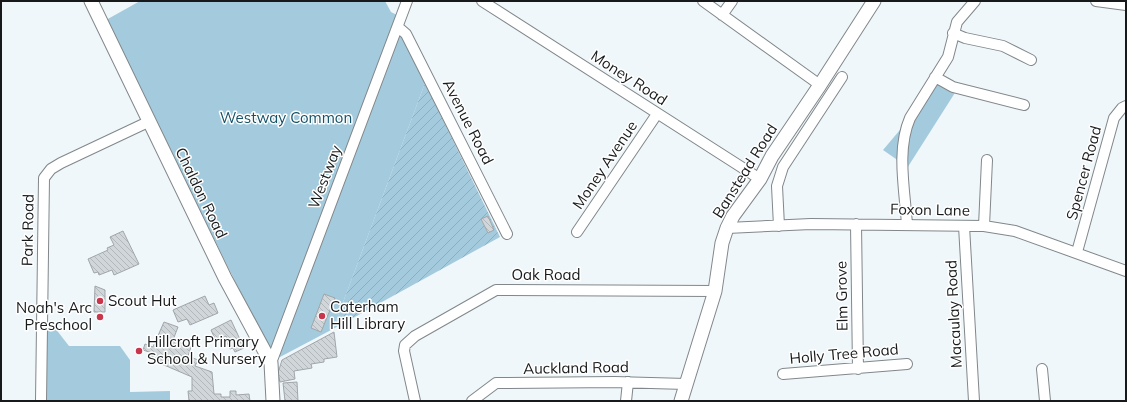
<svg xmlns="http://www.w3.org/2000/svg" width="1127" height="402" font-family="Mulish,sans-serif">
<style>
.green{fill:#a4cbdd}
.garden{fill:url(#garden-furrows)}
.building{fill:url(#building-back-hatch);stroke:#a0a6a9}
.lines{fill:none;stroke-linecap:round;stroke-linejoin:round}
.minor-casing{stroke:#81878a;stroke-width:12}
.major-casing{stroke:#81878a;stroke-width:15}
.minor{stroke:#fff;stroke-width:10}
.major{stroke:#fff;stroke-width:13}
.poi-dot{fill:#c7364c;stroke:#fff;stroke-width:1.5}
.labels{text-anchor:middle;stroke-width:3;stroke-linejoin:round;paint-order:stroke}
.street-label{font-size:15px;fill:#17191a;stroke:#fff}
.park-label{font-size:15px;fill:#155167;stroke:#fff}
.poi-label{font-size:15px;fill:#17191a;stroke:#fff;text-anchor:start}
</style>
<defs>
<pattern id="garden-furrows" width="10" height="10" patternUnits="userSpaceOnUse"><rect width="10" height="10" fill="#a4cbdd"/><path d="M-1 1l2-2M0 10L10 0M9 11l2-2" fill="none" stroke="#8caebd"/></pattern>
<pattern id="building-back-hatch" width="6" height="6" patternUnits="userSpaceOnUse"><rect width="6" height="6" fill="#d0d6d9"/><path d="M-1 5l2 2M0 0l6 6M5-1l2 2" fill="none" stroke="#b2b7ba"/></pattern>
</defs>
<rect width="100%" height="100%" fill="#f0f7fa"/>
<path class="green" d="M140,1H385L391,12L397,15L403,36L425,83L333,329L280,357L270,352L106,20Z
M935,77L958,88L904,173L896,159L883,150L910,118Z
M47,328H55L69,346H120L130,360V392L170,391V401H47Z"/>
<path class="garden" d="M425,83L500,237L333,329Z"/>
<path class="building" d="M488,216L494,230L488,233L481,219Z
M123,231L139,264L114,275L112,270L99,275L98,272L94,273L88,259L108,250L107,248L114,245L110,237Z
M95,286L105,290V312H94Z
M324,294L335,298L321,332L311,328Z
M205,296L209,305L214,303L218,313L190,325L187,319L178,322L173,310Z
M231,320L244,348L235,352L233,348L230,349L226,341L228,340L226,336L216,341L211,330Z
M164,322L178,327L173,340L191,347L188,356L198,360L195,366L212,372L214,394H221V397H230V391H236V395L249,394L250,401H189L188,391H192V377L150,359L152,353L143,350L145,344L153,347Z
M334,332L337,357L324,359V362L311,364L312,368L294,371L295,379L280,382L278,373L282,360Z
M297,382L298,401H285L283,383Z"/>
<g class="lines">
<g class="minor-casing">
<path id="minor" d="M482,1L760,179
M703,1L820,85
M1096,1L1126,5
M722,15L732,1
M398,27L406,34L507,234
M953,33L965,38L1003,46L1031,60
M935,77L953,87L1024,105
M856,224L858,369
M907,225C905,191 896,150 910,118L948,57L957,22L975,1
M779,226L777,186L783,167L842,77
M964,226L974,401
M984,226L987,160
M727,228L811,224L984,226L1015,231L1126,271
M577,232L657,114
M1077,252L1114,118L1122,108L1126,106
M271,363L407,1
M1042,369L1045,401
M783,374L907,364
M41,401L44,178L51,169L61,163L148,122
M415,401L404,351L405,345L415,336L496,290L715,291
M472,401L496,383L615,382L686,384
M626,401L628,382"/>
</g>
<g class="major-casing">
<path id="major" d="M91,1L225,278L271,363L273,401
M681,401L715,291L722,243L727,228L733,216L760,179L772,156L820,85L874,1"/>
</g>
<use href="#minor" class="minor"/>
<use href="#major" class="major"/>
</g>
<g class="poi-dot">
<circle cx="100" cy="301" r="4"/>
<circle cx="322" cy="316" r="4"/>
<circle cx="100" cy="317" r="4"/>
<circle cx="139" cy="351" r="4"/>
</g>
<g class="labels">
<g class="street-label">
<text transform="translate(629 78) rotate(33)" y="5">Money Road</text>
<text transform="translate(468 122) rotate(63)" y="5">Avenue Road</text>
<text transform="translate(605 165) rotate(-56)" y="5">Money Avenue</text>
<text transform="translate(745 171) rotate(-58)" y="5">Banstead Road</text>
<text transform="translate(1084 173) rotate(-75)" y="5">Spencer Road</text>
<text transform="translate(325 177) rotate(-69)" y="5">Westway</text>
<text transform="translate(201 193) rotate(64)" y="5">Chaldon Road</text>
<text transform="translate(930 210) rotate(1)" y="5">Foxon Lane</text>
<text transform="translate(28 230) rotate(-89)" y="5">Park Road</text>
<text x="546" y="280">Oak Road</text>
<text transform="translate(842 296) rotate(-91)" y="5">Elm Grove</text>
<text transform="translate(954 314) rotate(-93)" y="5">Macaulay Road</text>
<text transform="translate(844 354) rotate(-5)" y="5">Holly Tree Road</text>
<text transform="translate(576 368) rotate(-1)" y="5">Auckland Road</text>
</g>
<g class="park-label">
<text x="286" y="123">Westway Common</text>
</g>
<g class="poi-label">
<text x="108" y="306">Scout Hut</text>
<text x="330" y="312">Caterham<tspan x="330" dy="17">Hill Library</tspan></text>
<text x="92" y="313" text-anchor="end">Noah's Arc<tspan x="92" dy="17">Preschool</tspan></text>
<text x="147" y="347">Hillcroft Primary<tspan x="147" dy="17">School &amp; Nursery</tspan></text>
</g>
</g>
<rect width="1127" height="402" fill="none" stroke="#17191a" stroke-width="4"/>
</svg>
